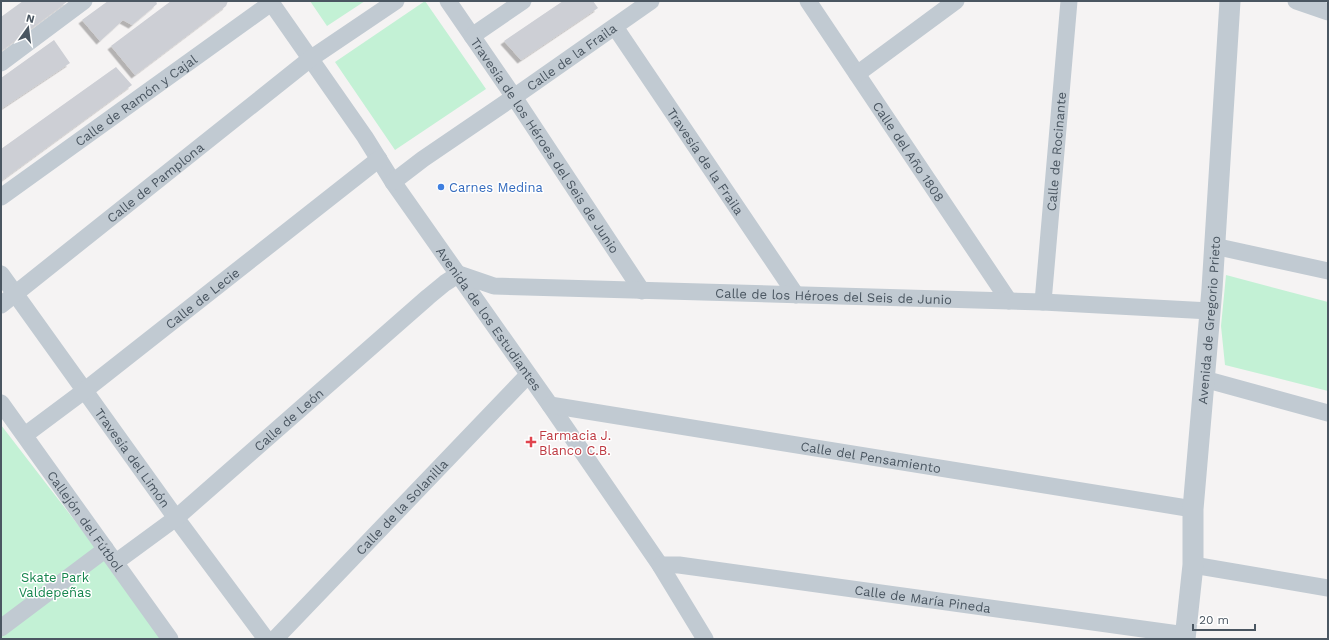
<svg xmlns="http://www.w3.org/2000/svg" width="1329" height="640" font-family="'Work Sans',sans-serif">
<style>
.green{fill:#c3f1d5}
.building{fill:#cdcfd5;filter:url(#shadow)}
.lines{fill:none;stroke-linecap:round;stroke-linejoin:round}
.minor{stroke:#c1cad2;stroke-width:17}
.tertiary{stroke:#c1cad2;stroke-width:21}
.shop-dot{fill:#3f7fe0;stroke:#fff;stroke-width:1.5}
.health-dot{fill:#e0444e;stroke:#fff;stroke-width:1.5}
.labels{text-anchor:middle;stroke-width:3;stroke-linejoin:round;paint-order:stroke}
.street-label{font-size:13px;fill:#4a5661;stroke:#fff}
.shop-label{font-size:13px;fill:#366cbe;stroke:#fff;text-anchor:start}
.health-label{font-size:13px;fill:#be3a42;stroke:#fff;text-anchor:start}
.park-label{font-size:13px;fill:#17864f;stroke:#fff}
</style>
<defs>
<filter id="shadow"><feDropShadow dx="-3.5" dy="3.5" stdDeviation="0" flood-color="#0004"/></filter>
</defs>
<rect width="100%" height="100%" fill="#f5f3f3"/>
<path class="green" d="M310,1H365L327,26Z
M425,1L486,89L395,150L335,62Z
M1226,275L1328,302V391L1225,365L1221,326Z
M1,425L149,617L163,639H1Z"/>
<path class="building" d="M23,1H68L1,51V17Z
M108,1H156L157,4L132,25L123,20L100,41L82,20Z
M171,1H228L226,6L135,75L111,46Z
M563,1H593L598,8L521,60L504,41Z
M54,40L70,63L1,109V78Z
M116,67L132,85L1,181V149Z"/>
<g class="lines">
<g class="minor">
<path id="s1" d="M270,1L365,137L393,182L550,405L660,565L705,639"/>
<path id="s2" d="M448,1L514,97L642,291"/>
<path id="s3" d="M808,1L1009,301"/>
<path d="M1296,1L1328,12"/>
<path id="s4" d="M615,27L796,295"/>
<path d="M472,36L523,1"/>
<path d="M1,63L84,1"/>
<path d="M857,74L956,1"/>
<path id="s5" d="M393,182L423,159L514,97L651,1"/>
<path id="s6" d="M1,197L271,3"/>
<path d="M1214,246L1328,271"/>
<path id="s7" d="M1,274L176,518L266,639"/>
<path id="s8" d="M1043,302L1069,1"/>
<path id="s9" d="M1,305L310,59L396,1"/>
<path d="M1204,379L1328,413"/>
<path id="s10" d="M1,403L170,639"/>
<path id="s11" d="M550,405L1193,509"/>
<path id="s12" d="M25,435L84,391L379,159"/>
<path id="s13" d="M116,562L176,518L428,297L445,283L459,274L494,286L1043,302L1210,311"/>
<path id="s14" d="M660,565H679L1186,635"/>
<path d="M1193,565L1328,588"/>
<path d="M1,628L102,552L105,548"/>
<path id="s15" d="M275,639L528,375"/>
</g>
<path class="tertiary" id="s16" d="M1185,639L1193,565V509L1212,289L1230,1"/>
</g>
<circle class="shop-dot" cx="441" cy="187" r="4"/>
<path class="health-dot" d="M529 436h4v4h4v4h-4v4h-4v-4h-4v-4h4z"/>
<g class="labels">
<g class="street-label">
<text dy="5" stroke="none"><textPath href="#s5" startOffset="218">Calle de la Fraila</textPath></text>
<text dy="5" stroke="none"><textPath href="#s6" startOffset="166">Calle de Ramón y Cajal</textPath></text>
<text dy="5" stroke="none"><textPath href="#s2" startOffset="174">Travesía de los Héroes del Seis de Junio</textPath></text>
<text dy="5" stroke="none"><textPath href="#s3" startOffset="181">Calle del Año 1808</textPath></text>
<text dy="5" stroke="none"><textPath href="#s8" startOffset="151">Calle de Rocinante</textPath></text>
<text dy="5" stroke="none"><textPath href="#s4" startOffset="162">Travesía de la Fraila</textPath></text>
<text dy="5" stroke="none"><textPath href="#s9" startOffset="197">Calle de Pamplona</textPath></text>
<text dy="5" stroke="none"><textPath href="#s13" startOffset="825">Calle de los Héroes del Seis de Junio</textPath></text>
<text dy="5" stroke="none"><textPath href="#s12" startOffset="224">Calle de Lecie</textPath></text>
<text dy="5" stroke="none"><textPath href="#s1" startOffset="386">Avenida de los Estudiantes</textPath></text>
<text dy="5" stroke="none"><textPath href="#s16" startOffset="320">Avenida de Gregorio Prieto</textPath></text>
<text dy="5" stroke="none"><textPath href="#s13" startOffset="224">Calle de León</textPath></text>
<text dy="5" stroke="none"><textPath href="#s11" startOffset="325">Calle del Pensamiento</textPath></text>
<text dy="5" stroke="none"><textPath href="#s7" startOffset="226">Travesía del Limón</textPath></text>
<text dy="5" stroke="none"><textPath href="#s15" startOffset="183">Calle de la Solanilla</textPath></text>
<text dy="5" stroke="none"><textPath href="#s10" startOffset="145">Callejón del Fútbol</textPath></text>
<text dy="5" stroke="none"><textPath href="#s14" startOffset="265">Calle de María Pineda</textPath></text>
</g>
<g class="shop-label">
<text x="449" y="192">Carnes Medina</text>
</g>
<g class="health-label">
<text x="539" y="440">Farmacia J.<tspan x="539" dy="15">Blanco C.B.</tspan></text>
</g>
<g class="park-label">
<text x="55" y="582">Skate Park<tspan x="55" dy="15">Valdepeñas</tspan></text>
</g>
</g>
<rect width="1329" height="640" fill="none" stroke="#4a5661" stroke-width="4"/>
<g transform="translate(28 28) rotate(14)" stroke="#ffffff" stroke-width="3" paint-order="stroke">
<path d="M0-3L7 15L0 10L-7 15Z" fill="#4a5661"/>
<text y="-6" font-size="11" font-weight="bold" text-anchor="middle" fill="#4a5661">N</text>
</g>
<path d="M1193 624v6h62v-6" fill="none" stroke="#4a5661" stroke-width="2"/>
<text x="1199" y="624" font-size="12" fill="#4a5661" stroke="#ffffff" stroke-width="3" paint-order="stroke">20 m</text>
</svg>
